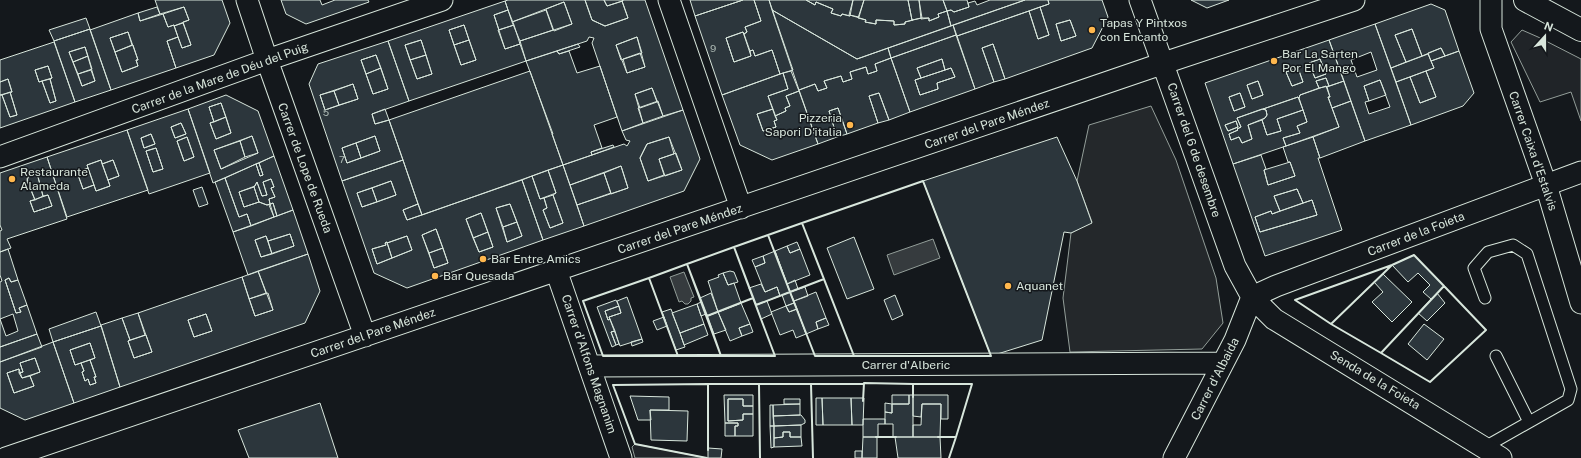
<svg xmlns="http://www.w3.org/2000/svg" width="1581" height="458" font-family="'Public Sans',sans-serif">
<style>
.green{fill:#202428;stroke:#939e99}
.parking{fill:#24282b;stroke:#939e99}
.water{fill:#363b3e;stroke:#939e99}
.building{fill:#2c363c;stroke:#d8e6dc;fill-rule:evenodd}
.lines{fill:none;stroke-linecap:round;stroke-linejoin:round}
.service-casing{stroke:#d8e6dc;stroke-width:13}
.minor-casing{stroke:#d8e6dc;stroke-width:23}
.tertiary-casing{stroke:#d8e6dc;stroke-width:24}
.service{stroke:#14181c;stroke-width:11}
.minor{stroke:#14181c;stroke-width:21}
.tertiary{stroke:#14181c;stroke-width:22}
.wall{stroke:#d8e6dc;stroke-width:2}
.poi-dot{fill:#ffb74d;stroke:#14181c;stroke-width:1.5}
.labels{text-anchor:middle;stroke-width:3;stroke-linejoin:round;paint-order:stroke}
.number-label{font-size:10px;fill:#adbab4}
.poi-label{font-size:12px;fill:#d8e6dc;stroke:#14181c;text-anchor:start}
.street-label{font-size:12px;fill:#d8e6dc;stroke:#14181c}
</style>
<rect width="100%" height="100%" fill="#14181c"/>
<path class="green" d="M1522,30L1538,37L1581,59V121L1571,92L1540,102L1511,42Z
M635,444L707,458H635L632,447Z"/>
<path class="parking" d="M1151,106L1176,160L1216,278L1223,323L1202,349L1070,352L1063,298L1071,233L1092,222L1077,181L1089,125Z"/>
<path class="water" d="M933,239L940,258L894,275L887,255Z
M684,272L694,297L691,298V301L688,304H685L682,301L679,302L670,277Z"/>
<path class="building" d="M155,0H222L230,23L214,55L176,68L167,41L178,37L182,48L191,45L183,22L189,20L184,7L160,14Z
M281,0H320L322,5L335,0H368L369,2L306,24L286,14Z
M508,0H585L592,20L605,26L628,18L622,1L623,0H645L683,110L663,116L652,88L635,94L643,123L622,131L592,43L594,38L589,37L587,41L526,61L520,41L572,24L564,2L512,22L505,1ZM637,37L645,67L627,73L616,45Z
M585,0H604L607,6L622,1L628,18L605,26L592,20Z
M604,0H623V1L607,6Z
M690,0H743L695,16Z
M743,0H754L761,21L745,27L747,32L744,34L743,32L726,38L734,62L751,56L750,51L753,50L755,56L772,50L780,74L722,95L695,16Z
M754,0H769L793,70L780,74L772,50L755,56L753,50L750,51L744,34L747,32L745,27L761,21Z
M769,0H806L815,5L816,2L833,9L831,13L841,16L842,14L850,16V15L866,20L865,22L876,24V20L894,21V25L905,24V22L921,18H929V21L939,17L938,14L947,11L951,26L857,59L772,10Z
M806,0H853L850,16L842,14L841,16L831,13L833,9L816,2L815,5Z
M853,0H864L859,17L849,15Z
M864,0H908L912,20H913L905,22V24L894,25V21L876,20V24L865,22L866,20L858,18Z
M908,0H919L922,18L912,20Z
M919,0H943L947,11L938,14L939,17L929,21V18L921,19Z
M943,0H967L969,7L954,12L951,10L947,11Z
M990,0H1025L951,26L947,11L951,10L954,12L969,7L968,3L975,1L977,5Z
M1025,0H1048L1049,4L957,36L953,25Z
M1048,0H1102L1108,17L1092,48L1005,79L993,44L982,48L994,82L975,89L957,36L1029,11L1038,39L1049,35L1040,7L1049,4ZM1070,20L1076,36L1061,41L1056,24Z
M1191,0H1229L1207,8Z
M505,1L508,10L494,15L505,49L520,44L526,61L409,101L388,41ZM464,25L476,60L461,65L449,30ZM421,40L432,74L417,79L405,45Z
M564,2L572,24L554,31L546,9Z
M1431,4L1445,10L1459,51L1445,56L1441,48L1422,56L1412,29L1395,35L1406,62L1391,68L1375,24Z
M157,7L160,14L140,21L138,13Z
M184,7L189,20L174,26V25L168,27L163,14Z
M1040,7L1049,35L1038,39L1029,11Z
M508,10L514,25L499,30L494,15Z
M546,10L553,30L520,41L512,22Z
M772,10L857,59L888,48L891,58L875,64L877,71L868,74L866,67L850,72L852,79L843,82L841,76L824,81L827,88L818,91L815,84L799,90Z
M138,13L140,21L163,14L168,27L174,25L178,37L167,41L176,68L111,90L90,30ZM128,32L138,60H136L138,66L122,72L110,38Z
M86,18L90,29L54,41L49,30Z
M1070,20L1076,36L1061,41L1056,24Z
M183,23L191,45L182,48L174,26Z
M1375,24L1411,125L1365,141L1329,40ZM1371,52L1377,70L1357,77L1351,60ZM1380,80L1390,107L1369,114L1365,102L1369,101L1364,86Z
M464,25L469,40L454,45L449,30Z
M514,25L520,44L505,49L498,30Z
M953,25L956,35L891,58L888,48Z
M90,29L111,90L75,102L54,41ZM85,47L95,81L82,86L69,52Z
M1412,29L1422,56L1406,62L1395,35Z
M128,32L132,45L115,52L110,38Z
M743,32L751,56L734,62L726,38Z
M956,35L975,89L910,112L891,58ZM942,59L945,70L951,68L955,77L937,83L938,89L920,95L915,80L921,78L917,68Z
M637,37L642,53L621,60L616,45Z
M421,40L426,55L410,60L405,45Z
M469,40L476,60L461,65L454,45Z
M1329,40L1344,81L1329,86L1326,78L1316,81L1319,88L1300,95L1299,98L1298,97L1237,118L1241,127L1237,129L1238,130L1229,134L1231,140L1239,137L1242,143L1252,139L1248,125L1262,120L1267,135L1281,131L1277,119L1303,110L1307,122L1297,126L1300,133L1283,138L1286,146L1233,164L1205,83ZM1320,59L1326,74L1315,78L1309,63ZM1298,68L1303,82L1292,86L1286,72ZM1258,81L1263,95L1252,99L1247,85ZM1240,93L1245,107L1234,111L1229,97ZM1236,121L1238,127L1228,131L1225,125Z
M388,41L409,101L372,114L375,124L389,120L403,160L342,181L309,84L318,64ZM376,55L388,89L373,94L361,60ZM353,84L358,99L325,110L320,95ZM375,136L380,151L347,163L342,148Z
M54,42L75,102L0,128V95H2L10,117L17,115L10,92H12L8,79L0,82V60ZM48,66L52,78L50,79L56,101L50,103L42,81L39,82L35,70Z
M578,44L580,47L559,54L557,51Z
M993,44L1005,79L994,82L982,48Z
M133,45L138,60H136L138,66L122,72L115,52Z
M85,47L88,56L73,62L69,52Z
M1441,48L1445,56L1431,61L1428,53Z
M557,51L559,54L569,51L577,73L600,66L617,117L594,125L602,148L591,152L592,155L563,165L552,134H553L526,61Z
M1459,51L1474,93L1463,106L1411,125L1396,82L1410,77L1420,103L1436,97L1426,71L1434,68L1431,61Z
M640,53L645,67L627,73L623,59Z
M1428,54L1434,68L1396,82L1391,68Z
M376,55L381,68L366,74L361,60Z
M426,55L432,74L417,79L410,60Z
M88,56L92,69L78,74L73,62Z
M891,58L910,112L889,120L879,93L869,96L878,123L847,134L838,108L829,111L837,137L818,144L799,90L815,84L818,91L827,88L824,81L841,76L843,82L852,79L850,72L866,67L868,74L877,71L875,64Z
M942,59L945,70L921,78L917,68Z
M1320,59L1326,74L1315,78L1309,63Z
M48,66L52,78L39,82L35,70Z
M381,68L388,89L373,94L366,74Z
M951,68L955,77L937,83L938,89L920,95L915,80Z
M1298,68L1303,82L1292,86L1286,72Z
M91,70L95,81L82,86L78,74Z
M530,71L563,165L422,215L389,120Z
M791,71L799,91L786,96L790,106L785,108L786,111L775,116L768,96L788,89L783,73Z
M1426,71L1436,97L1420,103L1410,77Z
M783,73L788,89L768,96L773,109L757,114L763,131L776,127L774,121L777,120L775,116L786,111L785,108L790,106L786,96L799,91L818,144L772,160L740,145L722,95Z
M1326,78L1329,86L1319,88L1316,81Z
M8,79L12,92L0,95V82Z
M50,79L56,101L50,103L42,81Z
M1380,80L1386,95L1369,101L1364,86Z
M1258,81L1263,95L1252,99L1247,85Z
M1344,81L1351,101L1332,108L1328,97H1330L1327,87Z
M353,84L358,99L339,105L334,91Z
M1326,86L1330,97H1328L1339,127L1286,146L1283,138L1300,133L1297,126L1307,122L1299,98L1300,95Z
M652,88L657,102L640,108L635,94Z
M334,91L339,105L325,110L320,95Z
M10,92L17,115L10,117L2,95Z
M879,93L889,120L878,123L869,96Z
M1240,93L1245,107L1234,111L1229,97Z
M226,95L258,111L274,156L213,183L188,109ZM221,103L231,133L216,139L210,123L214,122L209,107ZM252,136L258,153L221,169L214,150Z
M1298,97L1303,110L1277,119L1281,131L1267,135L1262,120L1265,118L1267,115L1266,110L1263,109Z
M658,101L663,116L643,123L638,108Z
M1351,101L1365,141L1320,158L1313,137L1339,127L1332,108Z
M221,103L226,117L214,122L209,107Z
M838,108L847,134L837,137L829,111Z
M188,109L210,173L149,194L127,130ZM181,123L186,134L175,138L171,127ZM151,134L155,144L144,148L141,138ZM187,137L194,157L184,161L177,141ZM156,148L163,169L153,172L146,151Z
M385,109L389,120L375,124L372,114Z
M773,109L777,120L774,121L776,127L763,131L757,114Z
M1262,109L1266,110L1267,115L1265,118L1248,125L1252,139L1242,143L1239,137L1231,140L1229,134L1238,130L1237,129L1241,127L1237,118Z
M683,110L700,159L684,191L584,226L577,205L628,188L621,166L570,185L563,165L624,144L627,146L630,141L626,140L622,131ZM669,137L682,170L648,181L640,158L647,144Z
M226,117L231,133L216,139L210,123Z
M1236,121L1238,127L1228,131L1225,125Z
M181,123L186,134L175,138L171,127Z
M127,130L148,190L67,217L47,157ZM101,160L102,164L113,160L119,176L108,180L110,186L96,191L94,185L83,189L77,172L88,168L87,165Z
M151,134L155,144L144,148L141,138Z
M252,136L258,153L245,157L240,141Z
M375,136L380,151L361,158L356,143Z
M187,137L194,157L184,161L177,141Z
M669,137L674,154L659,159L664,175L648,181L640,158L647,144Z
M1057,137L1077,181L1092,223L1071,233L1064,232L1042,340L991,356L923,181Z
M1313,137L1320,158H1318L1342,230L1265,256L1233,164L1261,155L1266,169L1264,170L1268,185L1295,176L1290,162H1288L1283,147ZM1297,189L1303,203L1312,200L1317,215L1260,232L1255,217L1271,211L1272,214L1280,211L1274,196Z
M240,141L245,157L221,169L214,150Z
M356,143L361,158L347,163L342,148Z
M613,145L614,147L592,155L591,152Z
M156,148L163,169L153,172L146,151Z
M676,153L682,170L665,176L659,159Z
M274,156L293,210L277,216L273,203L270,204L269,199L275,197L271,188L274,187L271,179L263,182L267,195L262,196L257,182L255,186L239,192L244,207L259,202L267,205L270,204L274,217L251,226L247,214L239,217L225,178L256,164L260,176L263,175L259,163Z
M47,157L67,219L7,239L11,248L0,252V231L2,230L0,225V173ZM34,174L38,177L43,196L48,195L52,206L34,212L30,201L35,200L27,179L29,175Z
M101,160L110,186L96,191L87,165Z
M113,160L119,176L108,180L102,164Z
M403,160L418,204L403,210L407,220L522,180L543,240L407,288L374,273L342,181ZM391,181L396,195L362,207L357,193ZM510,204L522,236L507,242L496,208ZM481,213L493,247L479,252L466,219ZM436,229L448,263L434,268L422,235ZM407,236L412,250L377,264L372,249L386,245L385,243L387,242V243Z
M1290,162L1295,176L1268,185L1264,170Z
M259,163L263,175L260,176L256,164Z
M563,165L584,226L543,240L522,180L532,176L540,199L544,198L547,208L543,210L550,228L563,223L553,195L556,193L548,170Z
M621,166L628,188L611,194L604,173Z
M88,168L94,185L83,189L77,172Z
M548,170L556,193L540,199L532,176Z
M604,173L611,193L577,205L570,185Z
M34,174L38,177L43,196L35,200L27,181L29,175Z
M225,178L239,217L247,214L251,226L233,232L215,182Z
M271,179L274,187L271,188L275,197L269,199L270,204L267,205L259,202L254,187L257,182L262,196L267,195L263,182Z
M391,181L396,195L377,202L372,188Z
M202,187L208,204L199,207L193,190Z
M254,187L259,202L244,207L239,192Z
M372,188L377,202L362,207L357,193Z
M1297,189L1303,203L1280,211L1274,196Z
M48,195L52,206L34,212L30,201Z
M553,195L563,223L550,228L543,210L547,208L544,198Z
M1312,200L1317,215L1260,232L1255,217L1271,211L1272,214Z
M273,203L277,216L274,217L269,205Z
M418,204L422,215L407,220L403,210Z
M510,204L517,222L503,227L496,208Z
M293,210L308,254L248,275L233,232ZM290,234L294,246L261,257L255,240L266,236L268,241Z
M481,213L488,232L473,238L466,219Z
M517,222L522,236L507,242L503,227Z
M436,229L443,248L429,253L422,235Z
M488,232L493,247L479,252L473,238Z
M290,234L294,246L272,254L268,241Z
M266,236L272,254L261,257L255,240Z
M407,236L412,250L392,258L387,243Z
M854,237L874,289L847,299L827,248Z
M387,242L392,258L377,264L372,249L386,245L385,243Z
M797,242L800,249L790,253L787,246Z
M787,246L790,253L800,249L810,275L787,284L775,251Z
M443,248L448,263L434,268L429,253Z
M8,249L18,280L11,282L9,278L5,280L16,313L21,312L19,308L27,305L37,334L0,347V282L2,281L0,275V252ZM13,314L18,331L6,336L0,319Z
M775,251L790,292L780,296L777,287L765,292L755,267L765,263L763,256Z
M308,254L320,291L305,323L120,387L101,325L122,318L130,340L128,341L134,358L152,352L138,313L242,277L255,316L273,310L258,271ZM206,314L212,331L194,337L188,320Z
M1414,255L1444,286L1431,299L1423,292L1430,285L1418,273L1408,282L1392,265Z
M763,256L765,263L755,267L752,260Z
M258,271L266,293L249,299L242,277Z
M730,271L734,272L738,282L728,285L723,273Z
M723,273L728,285L734,283L741,303L718,312L708,281L719,277L718,275Z
M1383,274L1412,302L1392,322L1372,302L1383,292L1374,282Z
M9,278L11,282L18,280L27,305L19,308L21,312L16,313L5,280Z
M795,280L798,289L790,292L787,284Z
M761,284L765,292L777,287L780,296L756,305L749,288Z
M805,287L808,296L794,301L790,292Z
M790,292L794,303L786,306L782,295Z
M816,292L826,318L816,322L818,329L806,334L794,301Z
M268,293L273,310L255,316L249,299Z
M711,293L718,312L707,316L700,298Z
M1437,293L1445,303L1427,321L1418,313Z
M895,295L903,315L892,320L884,300Z
M627,297L642,339L620,346L609,317L621,313L617,301Z
M616,300L619,306L605,311L608,320L610,319L615,331L611,332L616,345L612,347L597,307Z
M767,301L772,314L761,319L756,305Z
M701,302L706,314L701,316L697,304Z
M741,303L750,324L739,328L742,336L730,341L718,312Z
M794,303L797,309L789,312L786,306Z
M697,304L704,324L680,333L672,313Z
M619,306L621,313L609,317L610,319L608,320L605,311Z
M786,306L789,312L797,309L806,334L796,338L793,330L780,335L771,312Z
M671,309L685,347L676,350L662,312Z
M96,312L101,326L53,342L49,329Z
M718,312L726,330L714,334L707,316Z
M138,313L145,335L130,340L122,318Z
M206,314L212,331L194,337L188,320Z
M664,317L667,326L657,330L653,321Z
M826,318L829,325L818,329L816,322Z
M704,324L708,335L684,345L680,333Z
M750,324L753,332L742,336L739,328Z
M1424,324L1444,339L1427,360L1408,344Z
M101,326L120,387L74,403L53,342ZM90,343L95,358L90,360L96,377H94L96,383L90,385L88,379L85,381L82,372L84,371L81,363L75,365L70,350Z
M615,331L619,344L616,345L611,332Z
M37,334L42,347L0,362V347Z
M146,335L152,352L134,358L128,341Z
M642,339L643,342L632,346L631,342Z
M53,342L74,403L25,420L0,408V362ZM35,358L40,372L30,376L34,386L14,393L7,373L19,369V373L23,372L20,363Z
M90,343L95,358L75,365L70,350Z
M35,358L40,372L22,378L19,373L23,372L20,363Z
M90,360L96,377H94L96,383L90,385L88,379L85,381L82,372L84,371L81,363Z
M19,369L22,378L30,376L34,386L14,393L7,373Z
M724,395H753V406H743V399H728V421L743,420V414H753V436H735V426H738V423H725Z
M892,395H909V404H892Z
M909,395H913V437H893V424H885V412L892,413V404H909Z
M913,395H948V419H941V404H922L921,417L913,416Z
M630,396L669,397V410H650L651,420H638Z
M816,398H822L823,425H816Z
M822,398H851L852,425H823Z
M851,398H864L863,425H852Z
M728,399H743V406H753V414H743V420L728,421Z
M784,399H800V404H784Z
M320,403L338,458H249L238,430Z
M885,403L892,404V413L885,412Z
M800,404V415L773,416V405Z
M922,404H941L940,437H913V425H921Z
M770,405H773L774,426H770Z
M650,410L688,411L687,441L651,440Z
M801,415L805,420V423L801,425L774,426L773,416Z
M863,419H885V424H878V437H863Z
M725,423H738V426H735V436H725Z
M801,425V437H790V432H783V437L774,438V426Z
M770,426H774V447L771,448Z
M783,432H790V437H801L802,446L774,447V438L783,437Z
M863,437H877V458H862Z
M895,437H940L941,458H898Z
M708,448L722,449L721,458H708Z
M855,451H862V458H855Z"/>
<g class="lines">
<g class="service-casing">
<path id="service" d="M1496,356L1529,422
M1485,447L1568,400L1571,389L1527,254L1513,245L1488,252L1474,268L1485,298"/>
</g>
<g class="minor-casing">
<path id="minor" d="M247,0L267,60L365,336
M669,0L741,208
M1140,0L1235,266L1252,297L1274,319L1501,458
M1491,0V29L1546,185L1581,303
M0,157L267,60L442,0
M556,270L621,458
M1252,297L1276,286L1581,172
M589,366L1223,363
M6,458L1164,63L1354,0
M1174,458L1235,340L1252,297"/>
</g>
<g class="tertiary-casing">
<path id="tertiary" d="M1525,0L1581,30"/>
</g>
<use href="#service" class="service"/>
<use href="#minor" class="minor"/>
<use href="#tertiary" class="tertiary"/>
<path class="wall" d="M923,181L991,356H854L802,223Z
M802,223L824,279L790,292L768,235Z
M768,235L790,292L756,305L734,247Z
M734,247L753,298L707,316L687,264Z
M1414,255L1444,286L1381,353L1331,324L1392,265Z
M687,264L721,356H678L649,278Z
M1392,265L1331,324L1295,300Z
M649,278L678,356H603L583,301Z
M824,279L854,356H815L790,292Z
M1444,286L1486,330L1430,382L1381,353Z
M753,298L775,356H721L707,316Z
M708,385V384H759V386
M913,397V384H972L956,437H938
M863,401L864,383L913,384V397
M876,437H896
M707,458L635,444L613,385L708,384V450
M760,458L759,384H811
M813,458L811,384H864
M949,458L956,437H954"/>
</g>
<g class="poi-dot">
<circle cx="1092" cy="30" r="4"/>
<circle cx="1274" cy="61" r="4"/>
<circle cx="850" cy="125" r="4"/>
<circle cx="12" cy="179" r="4"/>
<circle cx="483" cy="259" r="4"/>
<circle cx="435" cy="276" r="4"/>
<circle cx="1008" cy="286" r="4"/>
</g>
<g class="labels">
<g class="number-label">
<text x="713" y="52">9</text>
<text x="326" y="116">5</text>
<text x="342" y="163">7</text>
</g>
<g class="poi-label">
<text x="1100" y="27">Tapas Y Pintxos<tspan x="1100" dy="14">con Encanto</tspan></text>
<text x="1282" y="58">Bar La Sarten<tspan x="1282" dy="14">Por El Mango</tspan></text>
<text x="842" y="122" text-anchor="end">Pizzeria<tspan x="842" dy="14">Sapori D'italia</tspan></text>
<text x="20" y="176">Restaurante<tspan x="20" dy="14">Alameda</tspan></text>
<text x="491" y="263">Bar Entre Amics</text>
<text x="443" y="280">Bar Quesada</text>
<text x="1016" y="290">Aquanet</text>
</g>
<g class="street-label">
<text transform="translate(220 78) rotate(-20)" y="4">Carrer de la Mare de Déu del Puig</text>
<text transform="translate(987 124) rotate(-19)" y="4">Carrer del Pare Méndez</text>
<text transform="translate(1194 150) rotate(71)" y="4">Carrer del 6 de desembre</text>
<text transform="translate(1533 151) rotate(71)" y="4">Carrer Caixa d'Estalvis</text>
<text transform="translate(305 168) rotate(70)" y="4">Carrer de Lope de Rueda</text>
<text transform="translate(680 229) rotate(-19)" y="4">Carrer del Pare Méndez</text>
<text transform="translate(1416 234) rotate(-21)" y="4">Carrer de la Foieta</text>
<text transform="translate(373 333) rotate(-19)" y="4">Carrer del Pare Méndez</text>
<text transform="translate(589 364) rotate(71)" y="4">Carrer d'Alfons Magnanim</text>
<text x="906" y="369">Carrer d'Alberic</text>
<text transform="translate(1215 379) rotate(-63)" y="4">Carrer d'Albaida</text>
<text transform="translate(1375 380) rotate(31)" y="4">Senda de la Foieta</text>
</g>
</g>
<g transform="translate(1545 36) rotate(21)" stroke="#14181c" stroke-width="3" paint-order="stroke">
<path d="M0-3L7 15L0 10L-7 15Z" fill="#d8e6dc"/>
<text y="-6" font-size="11" font-weight="bold" text-anchor="middle" fill="#d8e6dc">N</text>
</g>
</svg>
